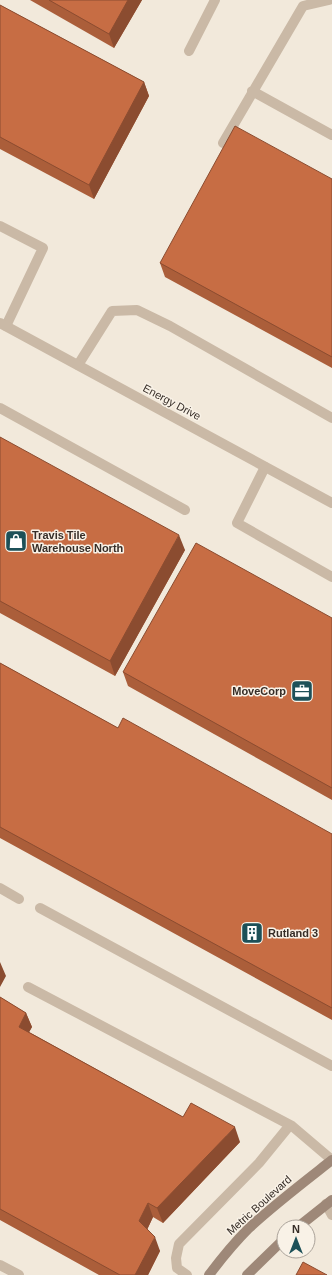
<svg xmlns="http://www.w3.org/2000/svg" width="332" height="1275" font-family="Arial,sans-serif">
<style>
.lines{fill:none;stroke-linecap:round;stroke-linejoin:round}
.service{stroke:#cab9a6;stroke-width:10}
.minor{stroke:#cab9a6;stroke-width:10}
.secondary{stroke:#9e8878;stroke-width:10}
.wall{fill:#ab5e3a}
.shaded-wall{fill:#8b4c30}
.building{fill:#c76d44;stroke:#8b4c30}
.labels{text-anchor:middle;stroke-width:3;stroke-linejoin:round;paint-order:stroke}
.street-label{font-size:11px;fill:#362d27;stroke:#f9f2e7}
.poi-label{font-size:11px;font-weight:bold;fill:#362d27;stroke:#f9f2e7;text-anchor:start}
</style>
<rect width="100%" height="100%" fill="#f2e9db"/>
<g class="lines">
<path class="service" d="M189,51L215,0
M252,91L332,135
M223,143L303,6L329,0
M0,226L43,248L6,326
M78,365L112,311L137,310L170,326L332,418
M0,408L185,510
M265,467L237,523L332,577
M0,888L19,899
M40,908L332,1066
M28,987L292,1126L332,1160
M326,1204L332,1215
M0,1265L19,1275
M187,1275L177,1268L176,1258L179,1244L259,1163L290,1125"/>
<path class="minor" d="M0,323L332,503"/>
<path class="secondary" d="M298,1227L332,1200
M209,1275C221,1259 234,1243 249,1228C275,1204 304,1182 332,1160
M247,1275L284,1239"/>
</g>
<path class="wall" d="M30,0H142L114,48Z
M0,5L144,82L149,96L94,199L0,149Z
M332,179V368L165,277L160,263Z
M0,437L185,550L115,676L0,613Z
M332,618V800L128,686L123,672Z
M0,663L118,728L332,834V1020L0,838Z
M0,997L26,1013L32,1027L29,1032L183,1117L240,1142L163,1223L153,1217L147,1230L160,1251L148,1275H99L0,1220Z"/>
<path class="shaded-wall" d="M128,0H142L114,48L109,34Z
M144,82L149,96L94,199L89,185Z
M179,535L185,550L115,676L110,661Z
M0,963V962L6,976L0,987Z
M26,1013L32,1027L24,1041L19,1027Z
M235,1127L240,1142L163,1223L157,1208Z
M148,1203L153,1217L144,1236L139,1221Z
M155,1237L160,1251L148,1275H135Z"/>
<path class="building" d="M49,0H128L109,34Z
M0,5L144,82L89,185L0,137Z
M235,126L332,179V357L160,263Z
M0,437L179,535L110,661L0,601Z
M196,543L332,618V788L123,672Z
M0,663L118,728L123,718L332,834V1008L0,827Z
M0,997L26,1013L19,1027L183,1117L191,1103L235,1127L157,1208L148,1203L139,1221L155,1237L135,1275H120L0,1209Z
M303,1262L327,1275H296Z"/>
<defs>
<g id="shop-square" transform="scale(1.15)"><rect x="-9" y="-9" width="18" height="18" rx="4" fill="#1d5058" stroke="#f9f2e7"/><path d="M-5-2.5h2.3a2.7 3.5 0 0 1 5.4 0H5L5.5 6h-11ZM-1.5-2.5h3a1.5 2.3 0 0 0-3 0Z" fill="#fff"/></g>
<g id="office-square" transform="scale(1.15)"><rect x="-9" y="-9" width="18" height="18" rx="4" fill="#1d5058" stroke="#f9f2e7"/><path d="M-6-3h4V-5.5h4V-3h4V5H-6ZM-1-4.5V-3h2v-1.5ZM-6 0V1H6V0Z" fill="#fff"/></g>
<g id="building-square" transform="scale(1.15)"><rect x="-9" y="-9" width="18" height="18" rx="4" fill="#1d5058" stroke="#f9f2e7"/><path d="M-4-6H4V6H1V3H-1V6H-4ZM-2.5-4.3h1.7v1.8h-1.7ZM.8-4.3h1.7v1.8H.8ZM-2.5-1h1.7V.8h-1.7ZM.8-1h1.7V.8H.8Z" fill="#fff"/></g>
</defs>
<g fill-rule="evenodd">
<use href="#shop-square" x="16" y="541"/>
<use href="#office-square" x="302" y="691"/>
<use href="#building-square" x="252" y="933"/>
</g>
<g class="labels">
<g class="street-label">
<text transform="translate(172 402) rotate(28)" y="4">Energy Drive</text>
<text transform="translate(259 1205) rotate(-42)" y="4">Metric Boulevard</text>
</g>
<g class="poi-label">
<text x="32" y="539">Travis Tile<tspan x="32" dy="13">Warehouse North</tspan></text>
<text x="286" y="695" text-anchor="end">MoveCorp</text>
<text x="268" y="937">Rutland 3</text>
</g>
</g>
<g transform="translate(296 1239)"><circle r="19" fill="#f9f2e7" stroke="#aba39a"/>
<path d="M0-3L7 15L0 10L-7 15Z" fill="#1d5058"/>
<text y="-6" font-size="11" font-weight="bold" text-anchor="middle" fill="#362d27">N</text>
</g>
</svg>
